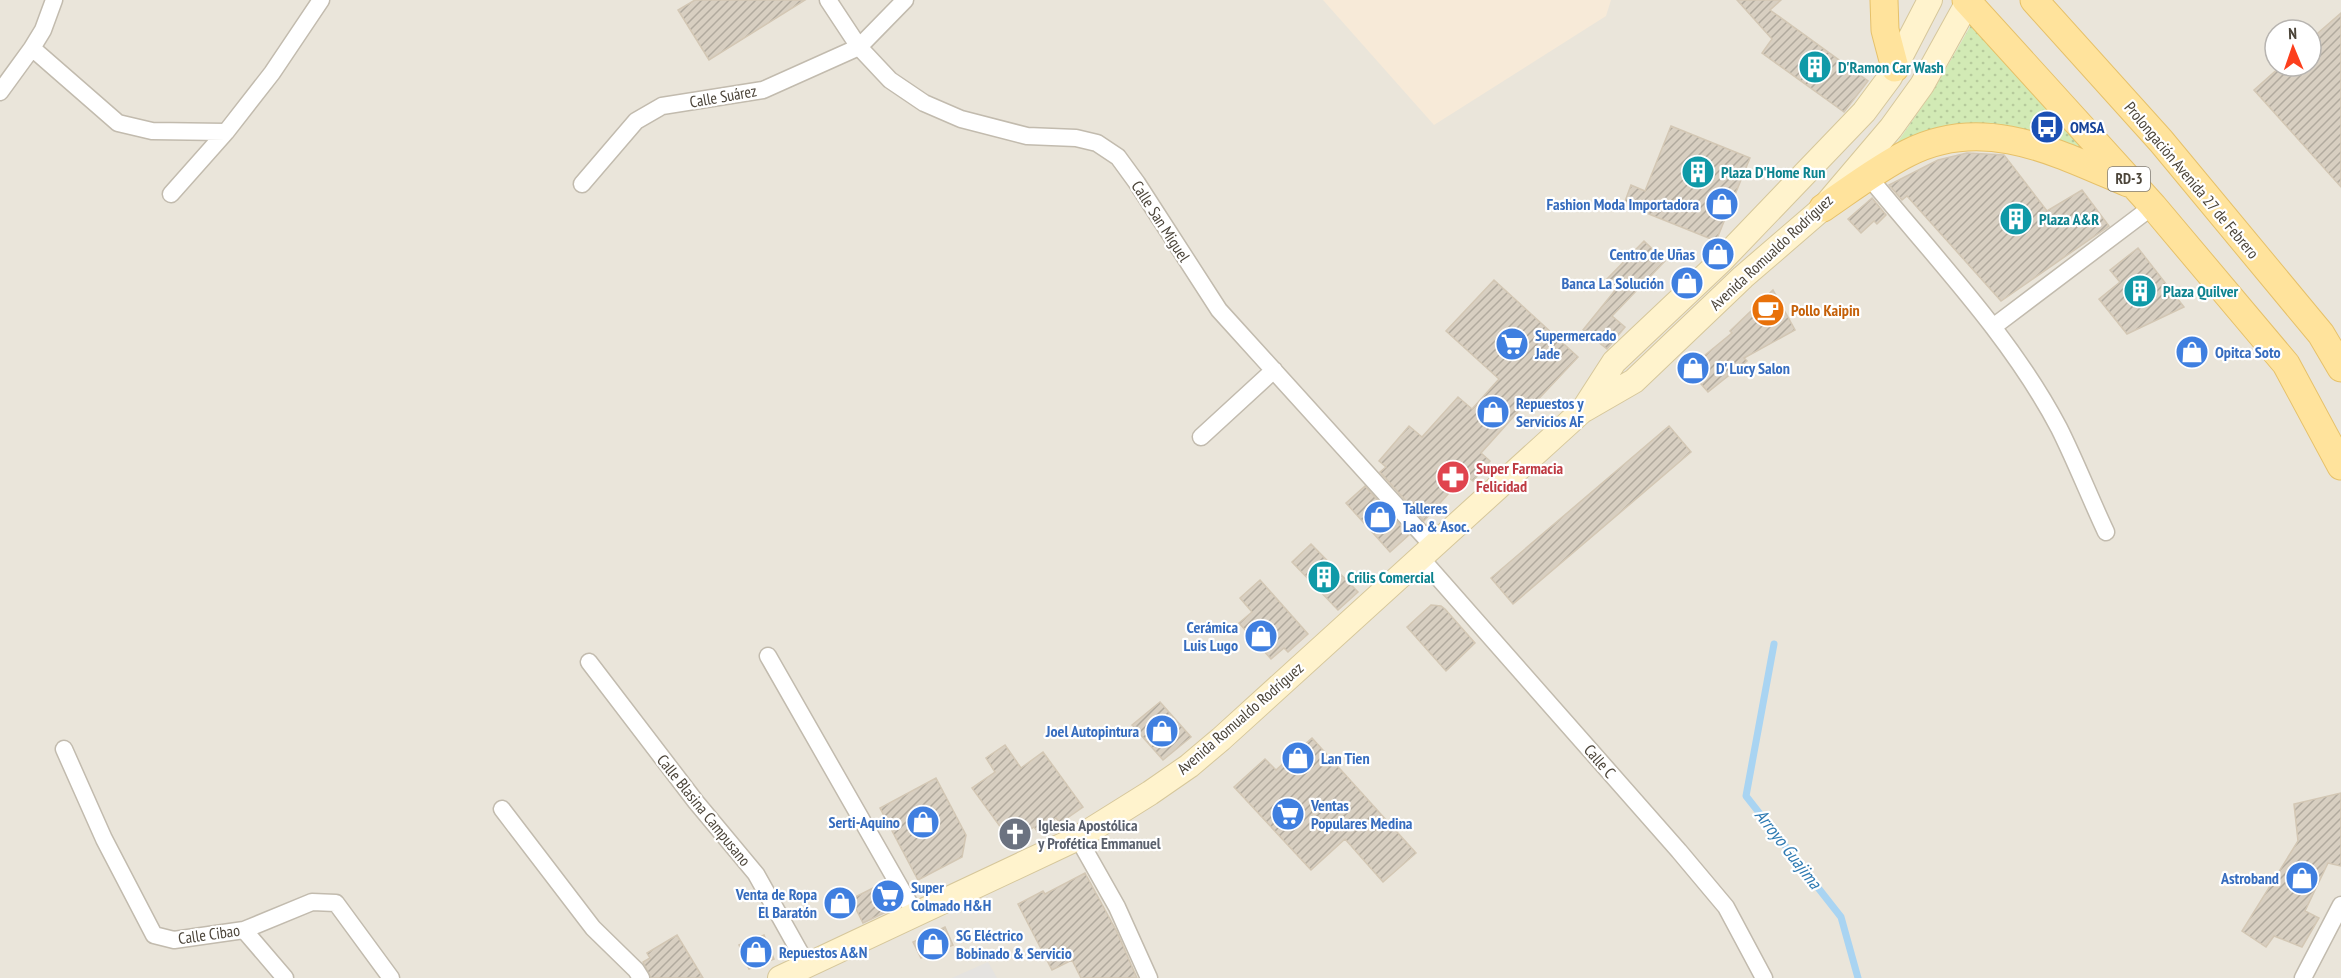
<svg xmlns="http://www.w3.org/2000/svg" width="2341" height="978" font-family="'PT Sans Narrow',sans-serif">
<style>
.residential{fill:#eae5da;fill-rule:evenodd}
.commercial{fill:#f7ead8}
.park{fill:url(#park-dots)}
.parking{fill:#e5e3e0}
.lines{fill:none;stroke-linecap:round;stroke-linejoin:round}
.stream{stroke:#a9d4f2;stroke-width:7}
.building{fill:url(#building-hatch);stroke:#d3c7b4;stroke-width:1.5}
.minor-casing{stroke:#c2bbae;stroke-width:19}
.secondary-casing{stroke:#d6c79b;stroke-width:26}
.primary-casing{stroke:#e6c16a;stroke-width:29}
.minor{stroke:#fff;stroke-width:16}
.secondary{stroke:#fff3cd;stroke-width:24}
.primary{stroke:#ffe39c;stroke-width:27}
.labels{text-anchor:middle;stroke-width:4.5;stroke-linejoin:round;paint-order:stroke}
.shield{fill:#fff;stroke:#817c74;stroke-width:1.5}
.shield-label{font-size:15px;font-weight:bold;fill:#4b4439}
.culture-label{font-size:16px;font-weight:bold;fill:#0d838f;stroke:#fff;text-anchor:start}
.street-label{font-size:16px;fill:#4b4439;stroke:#fff}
.transit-label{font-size:16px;font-weight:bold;fill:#164399;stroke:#fff;text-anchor:start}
.shop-label{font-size:16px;font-weight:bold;fill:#366cbe;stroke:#fff;text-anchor:start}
.food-label{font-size:16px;font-weight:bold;fill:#c56008;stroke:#fff;text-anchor:start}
.health-label{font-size:16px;font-weight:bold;fill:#be3a42;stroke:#fff;text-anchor:start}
.worship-label{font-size:16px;font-weight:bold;fill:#5b616d;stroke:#fff;text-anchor:start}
.water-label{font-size:18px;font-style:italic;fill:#2e7ab2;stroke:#fff}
</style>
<defs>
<pattern id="park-dots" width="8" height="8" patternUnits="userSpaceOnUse" patternTransform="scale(1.5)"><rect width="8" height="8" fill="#d2eab5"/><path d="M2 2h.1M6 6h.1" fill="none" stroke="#b6ca9c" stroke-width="1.8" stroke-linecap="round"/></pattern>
<pattern id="building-hatch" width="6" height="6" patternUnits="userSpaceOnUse" patternTransform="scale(1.5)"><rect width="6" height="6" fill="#d8cfc1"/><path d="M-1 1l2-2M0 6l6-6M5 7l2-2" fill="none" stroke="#b1aa9e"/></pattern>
</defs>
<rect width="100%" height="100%" fill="#f6f3ec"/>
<path class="residential" d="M0,0H2341V978H0ZM2275,30H2311V66H2275Z"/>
<path class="commercial" d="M1323,0H1611L1606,16L1434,125Z"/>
<path class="park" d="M1971,25L2096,161L2061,145L1890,153L1933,91Z"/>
<path class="parking" d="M988,962L997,978H952Z"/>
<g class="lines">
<path class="stream" d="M1774,644L1746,796L1841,917L1858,978"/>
</g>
<path class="building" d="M695,0H805L709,60L678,10Z
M1737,0H1781L1770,10L1868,81L1844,112L1762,53L1772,39Z
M2341,13V187L2254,90L2281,66H2311V39Z
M1671,126L1750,158L1716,241L1624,204L1631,185L1645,191Z
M1967,153L2004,155L2047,211L2082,190L2109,226L2001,301L1907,196L1902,200L1889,185L1938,160Z
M1872,198L1886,215L1877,224L1874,221L1861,233L1848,219Z
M1644,241L1665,261L1612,316L1625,327L1607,349L1583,330L1617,288L1607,279Z
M2138,248L2184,307L2127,334L2099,299L2120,282L2110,270Z
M1494,280L1578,357L1530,408L1525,404L1481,453L1490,461L1473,481L1465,475L1424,521L1380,472L1386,467L1379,461L1409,426L1422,437L1458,397L1472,409L1499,379L1446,331Z
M1773,290L1795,330L1744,358L1747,361L1708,392L1688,369L1732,333L1730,331Z
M1669,426L1691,452L1513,604L1491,578Z
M1365,486L1409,535L1390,552L1346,503Z
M1311,544L1358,592L1338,610L1292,562Z
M1260,580L1308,634L1288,652L1284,648L1271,659L1239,623L1252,612L1240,598Z
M1431,605L1441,606L1445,609L1475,643L1446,671L1407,627Z
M1160,702L1191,737L1163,760L1132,725Z
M1312,738L1416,853L1383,882L1345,839L1311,870L1234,787L1265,759L1276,770Z
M1005,745L1021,768L1043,752L1083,807L1060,823L1056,818L1037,831L1034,827L1012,843L972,788L995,772L986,758Z
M936,778L966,835L962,857L918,880L880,808Z
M2341,793V866L2328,863L2305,911L2319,918L2302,947L2274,936L2266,947L2242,931L2298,841L2294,804Z
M1085,873L1117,932L1137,978H1081L1072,960L1052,970L1018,904L1043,891L1045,894Z
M885,882L899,906L863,923L851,899Z
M846,891L851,911L834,915L829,895Z
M945,927L953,945L921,958L913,942Z
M677,935L703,978H651L643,962L650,958L647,953Z
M764,935L774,959L749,969L739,945Z"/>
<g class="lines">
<g class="minor-casing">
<path id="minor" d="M828,0L859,47L890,80L924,103L961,119L1027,136L1076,138L1097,143L1118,157L1137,183L1219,310L1432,545
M32,48L118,123L152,131L226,132
M0,92L32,48L43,30L54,0
M1868,176C1934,257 2010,335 2059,428C2076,462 2090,498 2106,532
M582,184L636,121L662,106L763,90L859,47L905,0
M171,194L226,132L272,73L321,0
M1993,327L2153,206
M1201,437L1274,370
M1420,557L1679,851L1726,907L1764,978
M768,656L916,915
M589,662L696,802L756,874L807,965
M64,749L104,839L154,935L174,940L244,930L312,902L336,903L391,978
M502,809L593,928L636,970L641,978
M1078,838L1117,907L1149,978
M244,930L285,978
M2303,978L2341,905"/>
</g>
<g class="secondary-casing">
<path id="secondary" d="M1585,407L1614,362L1722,260L1864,112L1890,77L1930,0
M780,978L1078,838L1150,793L1189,766L1221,739L1582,411L1634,381L1743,277L1823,208L1891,128L1922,85L1969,0"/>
</g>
<g class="primary-casing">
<path id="primary" d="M1884,0L1885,30L1895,68
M1966,0L2153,206L2286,364L2341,466
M2034,0L2161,141L2321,334L2341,368
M1823,208C1851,189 1878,168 1908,153C1984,114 2057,153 2128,183"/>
</g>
<use href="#minor" class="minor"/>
<use href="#secondary" class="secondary"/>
<use href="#primary" class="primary"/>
</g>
<defs>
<g id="building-disc" transform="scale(1.725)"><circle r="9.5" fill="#0f9aa8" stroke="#fff"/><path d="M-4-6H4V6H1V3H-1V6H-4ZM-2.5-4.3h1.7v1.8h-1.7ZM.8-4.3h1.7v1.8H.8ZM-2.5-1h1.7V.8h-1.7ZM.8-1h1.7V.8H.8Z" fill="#fff"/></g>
<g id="bus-disc" transform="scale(1.725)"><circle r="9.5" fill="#1a4fb4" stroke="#fff"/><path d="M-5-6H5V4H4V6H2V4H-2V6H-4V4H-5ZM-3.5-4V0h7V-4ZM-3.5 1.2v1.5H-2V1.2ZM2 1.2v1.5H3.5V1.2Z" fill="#fff"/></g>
<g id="shop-disc" transform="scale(1.725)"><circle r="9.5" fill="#3f7fe0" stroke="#fff"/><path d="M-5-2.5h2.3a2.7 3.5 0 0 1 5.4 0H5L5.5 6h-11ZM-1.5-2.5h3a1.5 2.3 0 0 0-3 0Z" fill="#fff"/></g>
<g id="cafe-disc" transform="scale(1.725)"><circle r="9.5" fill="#e8710a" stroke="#fff"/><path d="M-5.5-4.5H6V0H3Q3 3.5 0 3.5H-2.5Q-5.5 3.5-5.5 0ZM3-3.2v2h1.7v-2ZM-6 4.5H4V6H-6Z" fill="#fff"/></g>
<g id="supermarket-disc" transform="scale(1.725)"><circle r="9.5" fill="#3f7fe0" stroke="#fff"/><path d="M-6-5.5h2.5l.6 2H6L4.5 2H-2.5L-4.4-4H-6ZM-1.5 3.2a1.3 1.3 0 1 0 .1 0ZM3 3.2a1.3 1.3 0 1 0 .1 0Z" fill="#fff"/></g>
<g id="pharmacy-disc" transform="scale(1.725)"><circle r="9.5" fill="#e0444e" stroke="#fff"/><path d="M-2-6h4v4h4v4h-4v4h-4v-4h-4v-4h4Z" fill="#fff"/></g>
<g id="church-disc" transform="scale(1.725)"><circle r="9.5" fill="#6b7280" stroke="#fff"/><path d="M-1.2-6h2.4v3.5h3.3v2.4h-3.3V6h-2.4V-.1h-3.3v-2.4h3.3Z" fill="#fff"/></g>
</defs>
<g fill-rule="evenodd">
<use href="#building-disc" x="1815" y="67"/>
<use href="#bus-disc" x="2047" y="127"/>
<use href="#building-disc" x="1698" y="172"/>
<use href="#shop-disc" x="1722" y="204"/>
<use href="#building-disc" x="2016" y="219"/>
<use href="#shop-disc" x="1718" y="254"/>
<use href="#shop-disc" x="1687" y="283"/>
<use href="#building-disc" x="2140" y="291"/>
<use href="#cafe-disc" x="1768" y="310"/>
<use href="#supermarket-disc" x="1512" y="344"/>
<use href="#shop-disc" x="2192" y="352"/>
<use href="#shop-disc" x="1693" y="368"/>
<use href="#shop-disc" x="1493" y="412"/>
<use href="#pharmacy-disc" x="1453" y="477"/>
<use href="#shop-disc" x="1380" y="517"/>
<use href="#building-disc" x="1324" y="577"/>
<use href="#shop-disc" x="1261" y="636"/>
<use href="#shop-disc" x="1162" y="731"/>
<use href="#shop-disc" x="1298" y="758"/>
<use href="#supermarket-disc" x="1288" y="814"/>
<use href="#shop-disc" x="923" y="822"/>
<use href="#church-disc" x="1015" y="834"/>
<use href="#shop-disc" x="2302" y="878"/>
<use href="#supermarket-disc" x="888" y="896"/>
<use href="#shop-disc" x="840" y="903"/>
<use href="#shop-disc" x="933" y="944"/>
<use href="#shop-disc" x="756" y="952"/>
</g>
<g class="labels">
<rect class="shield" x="2108" y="167" width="42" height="24" rx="4.5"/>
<g class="shield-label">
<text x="2129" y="184">RD-3</text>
</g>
<g class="culture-label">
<text x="1838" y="73">D'Ramon Car Wash</text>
<text x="1721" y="178">Plaza D'Home Run</text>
<text x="2039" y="225">Plaza A&amp;R</text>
<text x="2163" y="297">Plaza Quilver</text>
<text x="1347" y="583">Crilis Comercial</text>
</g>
<g class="street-label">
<text transform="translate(723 96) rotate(-10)" y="6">Calle Suárez</text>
<text transform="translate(2192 180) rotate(50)" y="6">Prolongación Avenida 27 de Febrero</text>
<text transform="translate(1161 221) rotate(57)" y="6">Calle San Miguel</text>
<text transform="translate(1771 252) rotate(-43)" y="6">Avenida Romualdo Rodríguez</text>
<text transform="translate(1240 718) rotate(-41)" y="6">Avenida Romualdo Rodríguez</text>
<text transform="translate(1600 761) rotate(49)" y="6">Calle C</text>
<text transform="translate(704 810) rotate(51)" y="6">Calle Blasina Campusano</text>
<text transform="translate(209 934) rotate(-8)" y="6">Calle Cibao</text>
</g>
<g class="transit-label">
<text x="2070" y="133">OMSA</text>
</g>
<g class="shop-label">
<text x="1699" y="210" text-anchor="end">Fashion Moda Importadora</text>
<text x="1695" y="260" text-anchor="end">Centro de Uñas</text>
<text x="1664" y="289" text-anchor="end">Banca La Solución</text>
<text x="1535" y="341">Supermercado<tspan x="1535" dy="18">Jade</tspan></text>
<text x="2215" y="358">Opitca Soto</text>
<text x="1716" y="374">D' Lucy Salon</text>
<text x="1516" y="409">Repuestos y<tspan x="1516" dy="18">Servicios AF</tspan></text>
<text x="1403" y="514">Talleres<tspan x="1403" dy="18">Lao &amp; Asoc.</tspan></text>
<text x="1238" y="633" text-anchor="end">Cerámica<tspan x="1238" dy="18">Luis Lugo</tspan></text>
<text x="1139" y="737" text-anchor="end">Joel Autopintura</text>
<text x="1321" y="764">Lan Tien</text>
<text x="1311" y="811">Ventas<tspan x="1311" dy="18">Populares Medina</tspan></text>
<text x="900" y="828" text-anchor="end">Serti-Aquino</text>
<text x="2279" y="884" text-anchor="end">Astroband</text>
<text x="911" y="893">Super<tspan x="911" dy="18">Colmado H&amp;H</tspan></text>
<text x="817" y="900" text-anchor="end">Venta de Ropa<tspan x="817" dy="18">El Baratón</tspan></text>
<text x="956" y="941">SG Eléctrico<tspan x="956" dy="18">Bobinado &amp; Servicio</tspan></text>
<text x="779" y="958">Repuestos A&amp;N</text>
</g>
<g class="food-label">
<text x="1791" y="316">Pollo Kaipin</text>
</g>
<g class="health-label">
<text x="1476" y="474">Super Farmacia<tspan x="1476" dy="18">Felicidad</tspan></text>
</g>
<g class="worship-label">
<text x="1038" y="831">Iglesia Apostólica<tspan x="1038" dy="18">y Profética Emmanuel</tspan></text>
</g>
<g class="water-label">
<text transform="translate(1788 849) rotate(52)" y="6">Arroyo Guajima</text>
</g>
</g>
<g transform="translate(2293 48) rotate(358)"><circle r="28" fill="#ffffff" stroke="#b7b4b0" stroke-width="1.5"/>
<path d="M0-4.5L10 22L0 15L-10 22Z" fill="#fc3f1d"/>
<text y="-9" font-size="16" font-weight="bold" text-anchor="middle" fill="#4b4439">N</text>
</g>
</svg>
